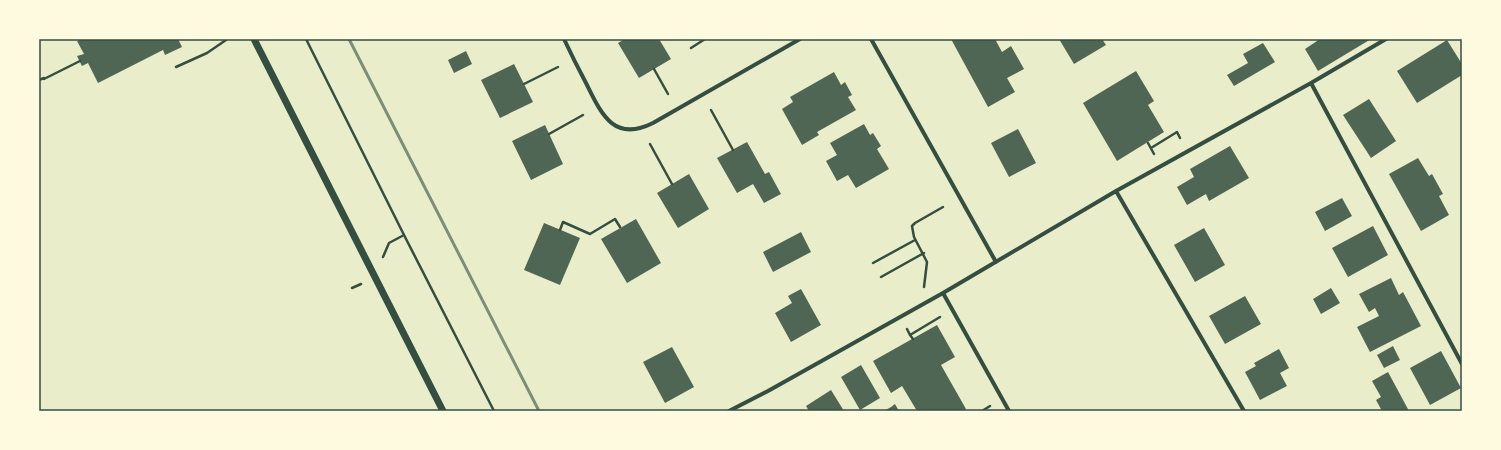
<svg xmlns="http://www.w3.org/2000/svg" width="1501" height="450" font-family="'Source Serif 4',serif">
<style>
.building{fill:#4f6655}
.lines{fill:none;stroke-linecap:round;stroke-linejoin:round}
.path{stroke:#344e41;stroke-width:2.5}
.minor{stroke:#344e41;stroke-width:4}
.tertiary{stroke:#344e41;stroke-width:7}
.rail{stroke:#7c8e77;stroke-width:3}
.neatline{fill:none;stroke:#344e41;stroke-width:1.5}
</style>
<rect width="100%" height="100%" fill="#e9edc9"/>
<path class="building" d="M82,39H178L182,47L165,55L163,50L98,83L88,63L82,66L77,56L84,54L77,41Z
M625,39H659L671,59L639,78L618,43Z
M951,39H995L1002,52L1011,46L1024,69L1007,78L1015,92L988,107Z
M1059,39H1102L1106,45L1074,64Z
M1320,39H1371L1318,71L1305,49Z
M1447,40L1462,64V75L1417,103L1397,71Z
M1263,43L1275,62L1234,86L1227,75L1248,63L1243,54Z
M466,51L472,64L454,73L448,60Z
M514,64L533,102L500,118L481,80Z
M1136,71L1154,101L1148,105L1164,132L1117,161L1083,103Z
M834,72L841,85L845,82L852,95L848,97L856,110L817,132L819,135L802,145L782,109L793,102L790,97Z
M1369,99L1396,141L1371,158L1343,115Z
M864,124L870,135L873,133L881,146L877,149L889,169L856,188L848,175L837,181L826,161L837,155L830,143Z
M545,125L563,164L531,180L512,141Z
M1018,129L1036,163L1009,177L991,143Z
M747,142L765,174L769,172L781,194L764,203L753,184L737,193L717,158Z
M1230,146L1249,178L1209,201L1206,194L1187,205L1177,187L1194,177L1190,169Z
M1418,158L1429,176L1432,174L1443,194L1439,196L1449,215L1421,231L1389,174Z
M689,174L709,209L678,228L657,193Z
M1342,198L1352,216L1325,231L1315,212Z
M636,219L661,263L627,283L601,239Z
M544,223L580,238L560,285L524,270Z
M1373,226L1388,255L1348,277L1332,248Z
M1204,228L1225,265L1195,282L1174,245Z
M801,232L811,252L773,272L763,252Z
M1391,278L1399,295L1403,292L1421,326L1370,352L1357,327L1379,316L1375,308L1369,312L1359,294Z
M1331,288L1340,303L1321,314L1313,299Z
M801,289L821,325L791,342L775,313L792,303L788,296Z
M1245,296L1261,324L1225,344L1209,316Z
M937,325L955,357L941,365L966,409L963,411H917L902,386L891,393L873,361Z
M1393,346L1400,360L1384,368L1377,355Z
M672,347L694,387L665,403L643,362Z
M1279,349L1289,368L1280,373L1287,386L1260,400L1245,372L1256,366L1254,363Z
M1441,351L1461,388L1430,405L1410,368Z
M861,365L880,398L860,410L841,377Z
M1388,372L1409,411H1382L1376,400L1381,397L1372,381Z
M831,390L844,411H809L806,406Z
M895,404L899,411H884L891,407Z"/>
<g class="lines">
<path class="path" d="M306,39L404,235L494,411
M691,48L705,39
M176,67L207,53L226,40
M654,69L668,94
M44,79L80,61
M39,80L44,78
M524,84L558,67
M711,110L733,150
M549,134L583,115
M1148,143L1154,154
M650,144L672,184
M1151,148L1177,132L1180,138
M560,230L563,222L590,234L615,219L620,227
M383,257L389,243L404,235
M873,263L915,240
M881,277L924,253
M924,287L927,262L914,237L912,226L915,223L943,207
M352,288L361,284
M907,329L910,335L940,317
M910,335L913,339
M982,411L990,406"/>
<path class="minor" d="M564,39C571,54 578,68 586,83C601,113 613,143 653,123L800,39
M871,39L996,262
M1311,83L1462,364
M1116,191L1244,411
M943,293L1009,411
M729,411L768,391L943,293L1116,191L1311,83L1386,39"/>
<path class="tertiary" d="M254,39L443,411"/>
<path class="rail" d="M349,39L539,411"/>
</g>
<rect width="1501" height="450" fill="none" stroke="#fefae0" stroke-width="80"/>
<rect x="40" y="40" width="1421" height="370" class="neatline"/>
</svg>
